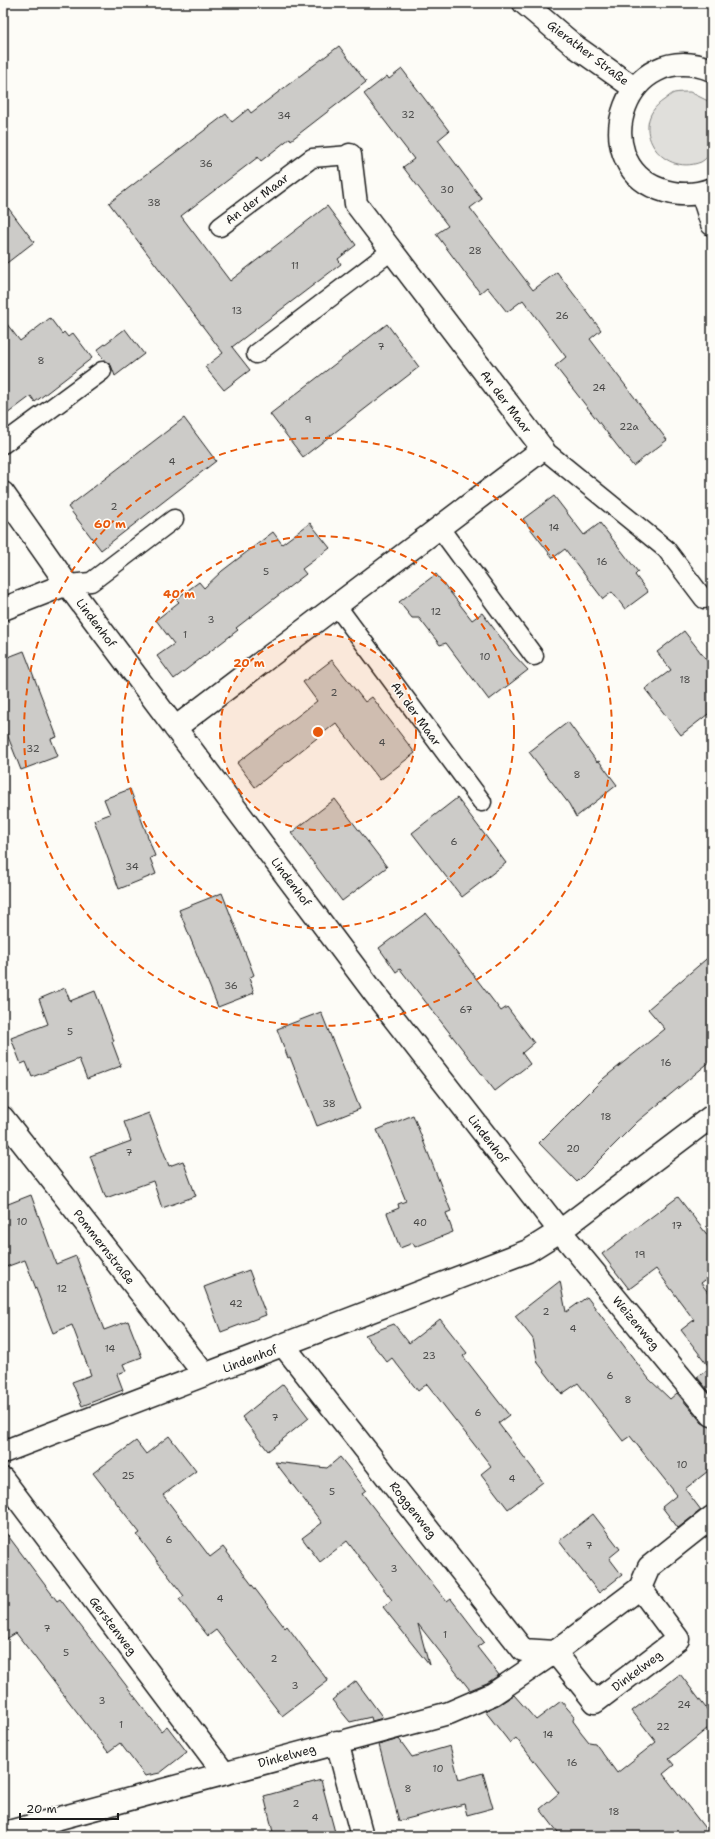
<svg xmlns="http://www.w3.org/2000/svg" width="715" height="1839" font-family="'Shantell Sans',sans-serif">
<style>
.green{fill:#e0dfdb;stroke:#7e7e7c}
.building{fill:#cccbc8;stroke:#1c1c1c}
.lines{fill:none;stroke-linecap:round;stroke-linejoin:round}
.lane-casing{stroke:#1c1c1c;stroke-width:21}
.street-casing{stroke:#1c1c1c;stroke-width:25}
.secondary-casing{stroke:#1c1c1c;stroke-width:25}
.lane{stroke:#fdfcf7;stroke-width:18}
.street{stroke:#fdfcf7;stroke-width:22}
.secondary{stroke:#fdfcf7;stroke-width:22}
.ring{fill:none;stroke:#e8590c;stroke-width:2;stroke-dasharray:7 5}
.labels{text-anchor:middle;stroke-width:3;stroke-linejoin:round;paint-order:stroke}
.number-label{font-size:10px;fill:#484847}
.street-label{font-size:12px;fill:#1c1c1c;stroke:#fdfcf7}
.centre{fill:#e8590c;stroke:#fdfcf7;stroke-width:2}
.ring-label{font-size:12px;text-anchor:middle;font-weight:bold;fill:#e8590c;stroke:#fdfcf7;stroke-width:3;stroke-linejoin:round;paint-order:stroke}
</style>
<rect width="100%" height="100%" fill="#fdfcf7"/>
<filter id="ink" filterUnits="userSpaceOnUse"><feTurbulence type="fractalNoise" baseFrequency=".025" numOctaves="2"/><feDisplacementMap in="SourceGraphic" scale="8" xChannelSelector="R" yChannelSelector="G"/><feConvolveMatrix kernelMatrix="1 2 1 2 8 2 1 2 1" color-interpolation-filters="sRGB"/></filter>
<g filter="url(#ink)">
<path class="green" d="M690,92L708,101L712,106V152C709,155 705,160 701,162C660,178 627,124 664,100C667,98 671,94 674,93C679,92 685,92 690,92Z"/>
<path class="building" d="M339,46L366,82L291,140L290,138L261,161L258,157L181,216L230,281L327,206L356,245L338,259L341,264L232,347L250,370L224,390L205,367L223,353L109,203L226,114L232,122L248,109L251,113Z
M402,69L449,131L438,140L482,199L470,208L533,290L557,272L601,330L590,339L667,440L633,466L555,366L566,357L523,300L507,312L487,287L480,293L436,234L448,226L403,167L414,159L364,94L387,76L389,79Z
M3,201L34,242L3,266Z
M50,318L62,334L64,332L68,337L73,333L92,358L35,402L31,396L3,417V319L20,341Z
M387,324L419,367L303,457L270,414Z
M125,329L144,354L115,376L111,365L105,361L97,350Z
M184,418L216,461L101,550L68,507Z
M554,496L584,535L600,523L638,572L635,575L648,592L625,609L612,592L603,599L565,549L553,558L523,519Z
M310,523L330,548L302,569L306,574L236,628L238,630L174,679L157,656L174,644L156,620L179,602L176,599L199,582L204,588L222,571L273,532L282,544Z
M436,574L472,620L482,613L514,655L528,670L489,700L446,643L440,645L419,618H412L399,602Z
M684,631L712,667V711L681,735L645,689L671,670L657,652Z
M24,651L57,737L51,739L58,756L21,770L3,724V659Z
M332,660L365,702L372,697L415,753L380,780L336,723L255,787L237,763L317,701L303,682Z
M568,722L597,762L599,761L617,785L576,817L569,804L529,752Z
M130,789L155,856L150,858L156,874L119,889L94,820L110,814L104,799Z
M457,798L506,863L462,897L412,833Z
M335,799L387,867L342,901L291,833Z
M222,893L254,975L249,978L254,993L218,1007L179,910Z
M426,913L501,1011L507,1007L534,1043L522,1053L530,1064L495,1091L400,969L396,972L379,948Z
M712,954V1060L637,1122L577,1182L539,1143L604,1078L665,1029L648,1009Z
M65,988L70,1001L95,991L114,1041L112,1042L121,1066L87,1079L79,1059L32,1077L26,1062L21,1064L11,1038L48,1024L39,999Z
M321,1012L360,1109L317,1126L290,1057L288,1058L277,1029Z
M149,1113L169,1166L183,1161L196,1196L162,1208L153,1181L106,1198L90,1156L131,1141L124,1122Z
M413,1115L451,1211L446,1213L453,1232L415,1247L413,1243L400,1248L387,1213L399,1208L398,1204L406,1201L377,1130Z
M31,1195L56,1264L76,1256L104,1330L128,1321L142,1357L123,1364L126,1371L117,1374L123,1390L82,1406L72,1382L91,1375L72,1325L53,1333L25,1260L3,1268V1206Z
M678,1197L712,1241V1275L701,1283L712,1298V1395L697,1377L710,1368L681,1330L694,1320L656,1269L629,1289L602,1254Z
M249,1270L266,1315L221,1332L204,1287Z
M560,1281L566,1312L587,1297L649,1379L670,1399L677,1393L702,1423L712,1427V1468L685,1489L701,1510L678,1528L662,1507L677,1495L630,1436L623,1441L578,1383L562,1394L538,1363L533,1339L515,1316Z
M440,1319L467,1353L463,1356L509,1415L498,1423L543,1482L508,1509L481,1474L491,1466L427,1384L418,1391L392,1358L387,1362L365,1335L394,1324L409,1343Z
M283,1384L309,1418L268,1451L242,1417Z
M169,1436L196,1471L163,1495L210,1557L223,1547L285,1628L287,1626L328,1681L282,1716L216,1630L208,1636L179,1599L184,1596L137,1535L140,1533L93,1473L136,1441L146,1454Z
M340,1457L366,1490L362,1493L402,1545L447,1602L451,1599L484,1642L477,1647L499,1675L487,1683L470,1690L418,1624L429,1665L383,1607L392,1600L347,1541L320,1562L302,1538L322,1523L275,1462L327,1468Z
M593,1514L620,1549L609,1558L622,1575L599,1593L559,1541Z
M3,1529L57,1601L60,1599L161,1731L167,1726L187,1752L160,1773L145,1776L120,1743L108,1752L16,1633L3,1641Z
M680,1674L712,1716V1725L669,1759L674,1765L663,1774L711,1836H561L540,1809L559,1793L516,1738L510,1743L485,1711L500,1704L514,1695L536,1720L561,1701L574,1716L573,1721L581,1732L589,1742L595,1743L617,1773L656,1742L632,1711Z
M356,1681L381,1715L383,1718L372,1721L371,1717L350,1722L332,1700Z
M399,1739L412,1757L450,1746L459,1780L483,1773L493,1808L467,1815L464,1804L399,1821L379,1745Z
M321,1780L336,1836H274L264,1796Z"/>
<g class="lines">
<g class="lane-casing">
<path id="lane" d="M220,227L312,158L350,155
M256,354L391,251
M3,444L102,371
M543,449L666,549L704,599
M439,527L534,656
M67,584L91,582L174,519
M336,605L482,802"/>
</g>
<g class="street-casing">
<path id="street" d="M3,493L67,584L375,994L560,1231L712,1415
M3,609L67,584
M175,728L543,449L356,204L350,155
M3,1118L205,1375
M284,1346L523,1650L555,1652L595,1702L678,1639L640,1588
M3,1452L528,1251L560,1231L712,1116
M3,1479L224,1773
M337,1742L362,1836
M8,1832L449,1713L493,1694L555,1652L640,1588L649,1567L712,1517"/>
</g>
<g class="secondary-casing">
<path id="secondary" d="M524,3L576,47L634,88
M712,70C625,36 585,161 659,189C677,196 694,196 712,189
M702,193L712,224"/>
</g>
<use href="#lane" class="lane"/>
<use href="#street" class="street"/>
<use href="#secondary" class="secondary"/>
</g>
</g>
<circle cx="318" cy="732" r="98" fill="#e8590c" fill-opacity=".12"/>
<g class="ring">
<circle cx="318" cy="732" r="98"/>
<circle cx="318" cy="732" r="196"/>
<circle cx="318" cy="732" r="294"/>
</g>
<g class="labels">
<g class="number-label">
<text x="408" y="118">32</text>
<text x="284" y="119">34</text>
<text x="206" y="167">36</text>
<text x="447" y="193">30</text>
<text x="154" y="206">38</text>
<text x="475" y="254">28</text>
<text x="295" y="269">11</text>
<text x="237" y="314">13</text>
<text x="562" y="319">26</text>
<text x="381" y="350">7</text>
<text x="41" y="364">8</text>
<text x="599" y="391">24</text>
<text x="308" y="423">9</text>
<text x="629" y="430">22a</text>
<text x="172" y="465">4</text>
<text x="114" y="510">2</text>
<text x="554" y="531">14</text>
<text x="602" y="565">16</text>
<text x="266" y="575">5</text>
<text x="436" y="615">12</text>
<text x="211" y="623">3</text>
<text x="185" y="638">1</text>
<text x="485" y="660">10</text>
<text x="685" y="683">18</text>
<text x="334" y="696">2</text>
<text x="382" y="746">4</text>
<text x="33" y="752">32</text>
<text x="577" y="778">8</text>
<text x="454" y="845">6</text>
<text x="132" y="870">34</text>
<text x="231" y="989">36</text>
<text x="466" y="1013">67</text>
<text x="70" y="1035">5</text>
<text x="666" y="1066">16</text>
<text x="329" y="1107">38</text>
<text x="606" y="1120">18</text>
<text x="573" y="1152">20</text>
<text x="129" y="1156">7</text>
<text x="22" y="1225">10</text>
<text x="420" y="1226">40</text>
<text x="677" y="1229">17</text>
<text x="640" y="1258">19</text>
<text x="62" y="1292">12</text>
<text x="236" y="1307">42</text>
<text x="546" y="1315">2</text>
<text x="573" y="1332">4</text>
<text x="110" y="1352">14</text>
<text x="429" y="1359">23</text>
<text x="610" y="1379">6</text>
<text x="628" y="1403">8</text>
<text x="478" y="1416">6</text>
<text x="275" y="1421">7</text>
<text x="682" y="1468">10</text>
<text x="128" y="1479">25</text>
<text x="512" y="1482">4</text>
<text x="332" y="1495">5</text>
<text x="169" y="1543">6</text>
<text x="589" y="1549">7</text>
<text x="394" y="1572">3</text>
<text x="220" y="1602">4</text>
<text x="47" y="1632">7</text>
<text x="445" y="1638">1</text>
<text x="66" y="1656">5</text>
<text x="274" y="1662">2</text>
<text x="295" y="1689">3</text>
<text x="102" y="1704">3</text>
<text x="684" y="1708">24</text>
<text x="121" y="1728">1</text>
<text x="663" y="1730">22</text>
<text x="548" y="1738">14</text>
<text x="572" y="1766">16</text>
<text x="438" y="1772">10</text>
<text x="408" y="1792">8</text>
<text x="296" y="1807">2</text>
<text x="614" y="1815">18</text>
<text x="315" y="1821">4</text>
</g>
<g class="street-label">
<text transform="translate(588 53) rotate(37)" y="4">Gierather Straße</text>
<text transform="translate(257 199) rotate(-37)" y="4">An der Maar</text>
<text transform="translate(506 402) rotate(53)" y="4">An der Maar</text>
<text transform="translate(96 623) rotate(53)" y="4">Lindenhof</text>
<text transform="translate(416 714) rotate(54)" y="4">An der Maar</text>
<text transform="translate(291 882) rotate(53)" y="4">Lindenhof</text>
<text transform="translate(488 1139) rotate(52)" y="4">Lindenhof</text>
<text transform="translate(104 1247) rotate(52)" y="4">Pommernstraße</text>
<text transform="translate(636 1323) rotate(50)" y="4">Weizenweg</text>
<text transform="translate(250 1359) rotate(-21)" y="4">Lindenhof</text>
<text transform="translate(413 1510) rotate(52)" y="4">Roggenweg</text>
<text transform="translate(113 1626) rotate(53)" y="4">Gerstenweg</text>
<text transform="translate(637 1671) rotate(-37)" y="4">Dinkelweg</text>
<text transform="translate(287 1756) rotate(-15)" y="4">Dinkelweg</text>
</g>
</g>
<circle cx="318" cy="732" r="6" class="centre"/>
<g class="ring-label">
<text x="110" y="528">60 m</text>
<text x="179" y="598">40 m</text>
<text x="249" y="667">20 m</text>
</g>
<rect width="715" height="1839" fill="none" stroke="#fdfcf7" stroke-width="16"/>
<rect x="8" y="8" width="699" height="1823" fill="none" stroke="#1c1c1c" stroke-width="1.5" filter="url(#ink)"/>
<path d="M20 1813v6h98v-6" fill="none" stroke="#1c1c1c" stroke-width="2"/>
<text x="26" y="1813" font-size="12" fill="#1c1c1c" stroke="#fdfcf7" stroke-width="3" paint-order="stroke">20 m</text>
</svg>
